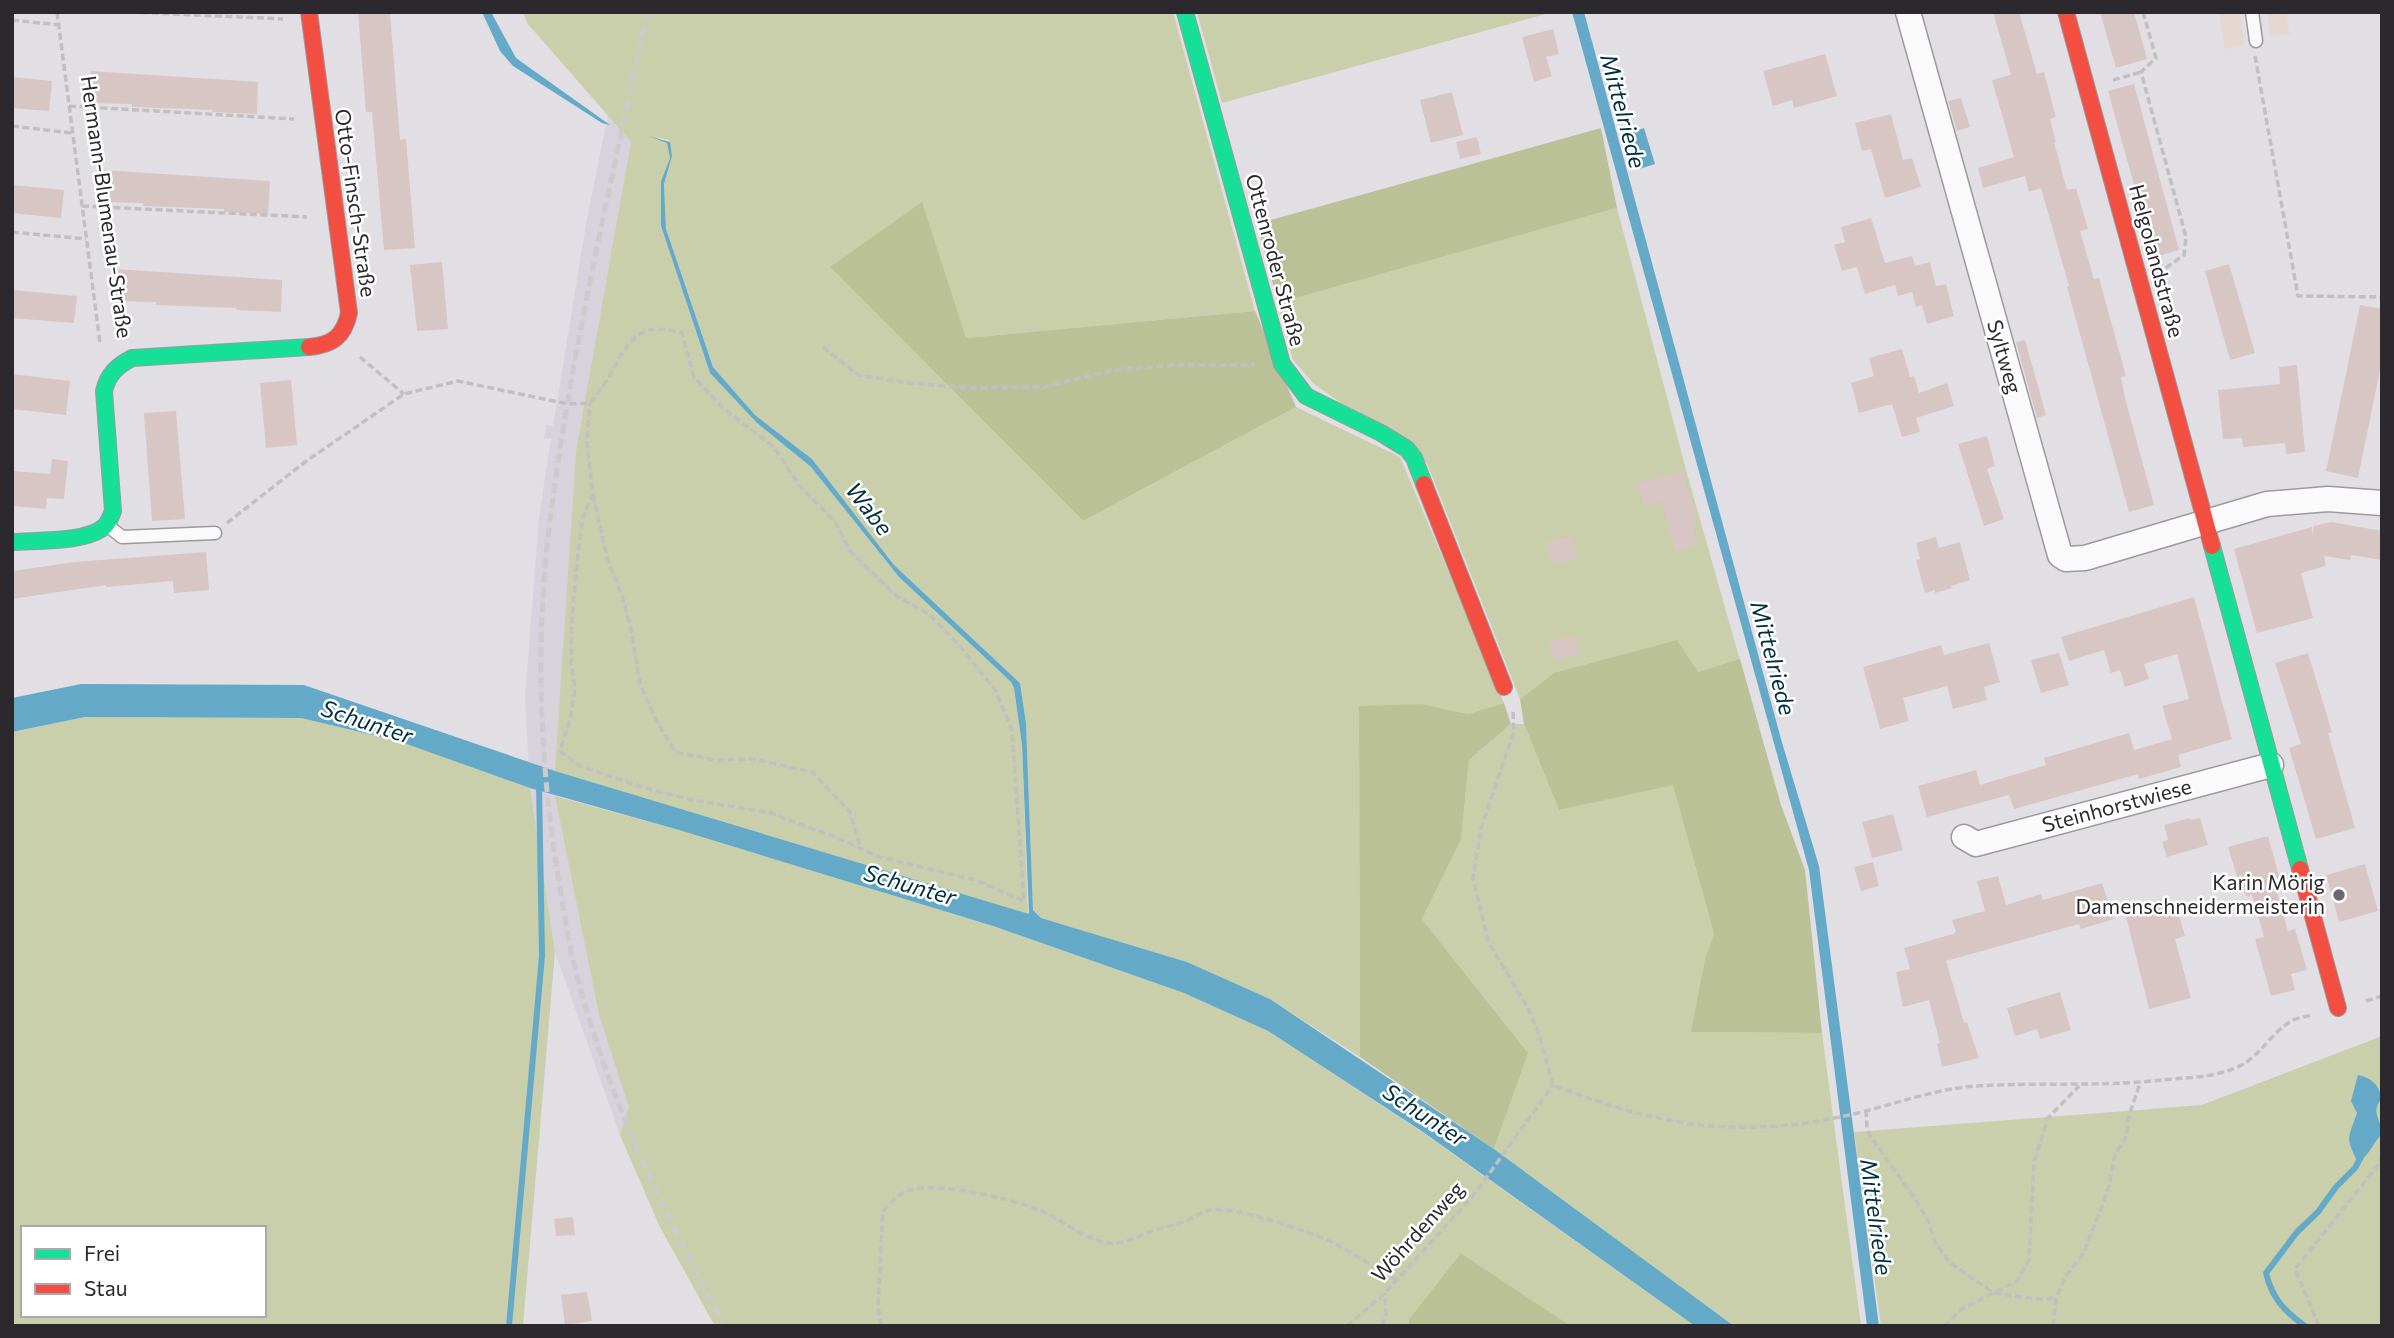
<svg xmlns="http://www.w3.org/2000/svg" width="2394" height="1338" font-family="Commissioner,sans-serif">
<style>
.industrial{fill:#e4d8d1}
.built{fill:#d8d2dc}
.green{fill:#c9cfaa;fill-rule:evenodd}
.forest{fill:#bbc196}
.water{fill:#64aac8}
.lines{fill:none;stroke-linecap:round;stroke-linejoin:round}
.stream{stroke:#64aac8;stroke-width:6}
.building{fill:#d8c6c4}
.lane-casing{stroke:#9c9a9d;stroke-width:15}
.street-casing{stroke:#9c9a9d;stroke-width:27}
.fast-casing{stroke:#9c9a9d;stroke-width:18}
.jam-casing{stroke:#9c9a9d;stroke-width:18}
.path{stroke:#c0bfc1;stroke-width:3.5;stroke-dasharray:7 3.5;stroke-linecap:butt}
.lane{stroke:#fbfafb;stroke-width:12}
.street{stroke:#fbfafb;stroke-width:24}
.fast{stroke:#16e098;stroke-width:16}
.jam{stroke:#f24e42;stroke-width:16}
.rail{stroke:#cccbcc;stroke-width:5;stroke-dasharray:10 5;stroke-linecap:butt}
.poi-dot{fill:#6b696d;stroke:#fff;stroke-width:2.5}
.labels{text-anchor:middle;stroke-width:5;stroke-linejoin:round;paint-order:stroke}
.street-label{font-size:21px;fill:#2b292d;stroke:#fff}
.poi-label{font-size:21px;fill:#2b292d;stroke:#fff;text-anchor:end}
.water-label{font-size:23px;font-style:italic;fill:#002f3f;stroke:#fff}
</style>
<rect width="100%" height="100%" fill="#e2dfe4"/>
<path class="industrial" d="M2219,12H2239L2245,45L2225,49Z
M2267,12H2286L2290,34L2271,37Z"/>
<path class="built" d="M629,12H672L576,452L555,796L599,1015L715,1326L660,1227L620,1135L555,952L530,788L525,698L539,517L551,438L544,439L546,425L553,426L587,218Z"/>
<path class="green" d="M523,12H1173L1255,311L966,338L830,267L1083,521L1296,407L1400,457L1504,703L1468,714L1423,704L1359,707L1360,1057L1270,999L1187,962L1041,918L1033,909L1026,723L1020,683L894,565L812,459L755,415L713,367L666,229L664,184L672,156L669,140L656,137L667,143L670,158L661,181V226L710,373L757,423L811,467L899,577L1011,682L1014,688L1022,745L1028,912L1031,915L555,771L576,452L631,142L527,23Z
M1197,12H1553L1222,103Z
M1617,208L1688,477L1781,805L1740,660L1698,672L1554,673L1520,699L1427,463L1314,384L1293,360L1278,303Z
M85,717L301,718L398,741L530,788L555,952L523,1326H12V732ZM23,1228H264V1315H23Z
M1511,724H1524L1559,810L1673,784L1714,934L1705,959L1692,1032L1822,1033L1861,1326H1734L1494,1149L1528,1053L1422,919L1461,840L1469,760Z
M555,796L679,830L993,926L1184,993L1268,1031L1422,1132L1695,1326H1571L1461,1253L1409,1319V1326H715L660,1227L620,1135L629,1107L599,1015Z
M2382,1036V1326H1881L1854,1132L2202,1105Z"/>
<path class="forest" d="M1601,128L1617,208L1278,303L1257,224Z
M922,202L966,338L1255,311L1296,407L1083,521L830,267Z
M1677,640L1698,672L1740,659L1781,805L1805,870L1822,1033L1691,1032L1705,959L1714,934L1673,785L1559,810L1524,724L1520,699L1554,673Z
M1504,703L1511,724L1469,760L1461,840L1422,919L1528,1053L1494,1149L1360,1057L1359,706L1423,704L1468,714Z
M1461,1253L1571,1326H1409V1319Z"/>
<path class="water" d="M482,12H491L516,58L610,125L602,123L513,66L500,51Z
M1572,12H1584L1781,739L1819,866L1879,1326H1867L1809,870Z
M1644,128L1655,164L1639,169L1627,134Z
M648,136L670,142L672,156L664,184L666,229L713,367L755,415L812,459L894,565L1020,683L1026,723L1033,910L1041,918L1187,962L1270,999L1494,1149L1734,1326H1695L1423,1132L1268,1031L1184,993L993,926L679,830L530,788L398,741L301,718L85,717L12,732V698L81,684L304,685L555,771L1029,914L1022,745L1014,688L1011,682L899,577L811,467L757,423L710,373L661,226V181L670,158L667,143Z
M2358,1075C2372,1078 2378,1084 2382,1098C2369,1114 2383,1119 2381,1135C2372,1144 2370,1155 2358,1162C2345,1137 2348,1139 2357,1113L2351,1101Z"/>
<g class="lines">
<path class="stream" d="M509,1326L542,956L539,783
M2305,1326C2284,1311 2272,1298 2266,1273L2297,1232L2318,1212L2336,1187L2355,1168L2362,1155"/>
</g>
<path class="building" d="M358,12H390L400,140L406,139L415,248L384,250L372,112H366Z
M1993,12H2019L2037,74L2044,72L2056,117L2050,119L2056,142H2054L2067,190L2076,188L2088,229L2080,231L2094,279L2099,278L2126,376L2121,377L2125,398L2154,505L2129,512L2067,287L2069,286L2041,188L2029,192L2025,176L1983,188L1978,168L2014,157L1992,80L2011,75Z
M2100,12H2134L2147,59L2116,68Z
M1553,29L1559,54L1546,57L1552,76L1534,82L1522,37Z
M1825,54L1837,96L1794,108L1792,100L1773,106L1763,71Z
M91,71L258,82L257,114L212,112L213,110L132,107V104L90,103Z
M12,77L52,81L49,111L12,108Z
M2134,84L2179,250L2154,257L2108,91Z
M1452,92L1463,135L1431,143L1420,100Z
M1961,98L1970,127L1957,131L1948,101Z
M1891,114L1903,160L1912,158L1921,187L1885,198L1871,149L1862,151L1855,123Z
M1477,137L1481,154L1460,159L1456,142Z
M102,170L270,181L268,214L224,212V209L143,206V203L101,202Z
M12,185L64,190L61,218L12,213Z
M1871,218L1885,263L1912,256L1915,266L1930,262L1936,286L1946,284L1954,316L1927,324L1922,305L1916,307L1912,292L1898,296L1895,285L1865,294L1857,267L1842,271L1834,245L1845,242L1841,227Z
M442,262L448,329L417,331L410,265Z
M2229,264L2255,353L2230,360L2205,271Z
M115,269L282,280L281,312L236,310L237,308L156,305V302L114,301Z
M12,290L77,296L74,323L12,318Z
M2360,305L2382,309V360L2358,478L2326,471Z
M2025,340L2046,415L2037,418L2016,342Z
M1902,349L1910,377L1914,376L1919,393L1947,383L1954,406L1916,418L1920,432L1902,437L1892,404L1859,413L1851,383L1874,376L1869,358Z
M2297,365L2305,452L2286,454L2285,443L2243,447L2242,438L2223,439L2218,390L2280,384L2279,367Z
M12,374L70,381L66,415L12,409Z
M291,380L297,445L266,448L260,383Z
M176,411L185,519L152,521L144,413Z
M1987,436L1995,466L1987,469L2004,519L1984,526L1958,444Z
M52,459L68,461L64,499L47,498L46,509L12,506V471L50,474Z
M1682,471L1697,521L1692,522L1698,545L1675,551L1662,501L1644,506L1637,483Z
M2331,522L2382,531V560L2351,555L2350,560L2324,556L2326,566L2301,573L2313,618L2257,633L2234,549L2312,527V536L2314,526Z
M1569,536L1576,558L1552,565L1546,543Z
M1936,537L1939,548L1960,542L1970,580L1951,586L1952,588L1935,593V590L1925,593L1916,560L1920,559L1916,543Z
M206,552L209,590L174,593L173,581L106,587V585L12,599V571L75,562Z
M2194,597L2232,739L2178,755L2181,767L2139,779L2138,774L2014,809L2009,795L1927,817L1918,786L1976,770L1980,785L2046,765L2044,758L2129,733L2134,750L2172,739L2162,706L2189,699L2177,654L2144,664L2149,679L2125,687L2120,670L2111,673L2104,650L2069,661L2061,637Z
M1574,635L1580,654L1555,661L1549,642Z
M1989,643L2000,682L1984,687L1987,700L1953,709L1947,686L1903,698L1909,721L1880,729L1863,667L1941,645L1944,655Z
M2059,653L2069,685L2041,693L2031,660Z
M2308,653L2332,732L2328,733L2355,828L2316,839L2289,748L2301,744L2275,663Z
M1893,814L1903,850L1872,858L1862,822Z
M2190,818L2191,820L2200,818L2208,845L2167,857L2162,842L2168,840L2164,825Z
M2268,836L2280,879L2274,881L2288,931L2295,929L2307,970L2291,974L2295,990L2271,996L2255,939L2264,937L2252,895L2246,896L2244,889L2241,890L2228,847Z
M1873,862L1879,886L1861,891L1854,867Z
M2365,864L2378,911L2339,922L2326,875Z
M1998,876L2006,905L2041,894L2043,900L2102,883L2114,919L2081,929L2079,924L1946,961L1964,1023L1967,1022L1979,1058L1942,1067L1937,1044L1940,1043L1929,1000L1903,1007L1896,972L1910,969L1904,948L1953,934L1956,932L1952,920L1985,911L1977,881Z
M2161,899L2165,914L2178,911L2185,936L2175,939L2191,998L2149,1009L2124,909Z
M2060,992L2071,1030L2040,1039L2037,1029L2015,1036L2007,1008Z
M573,1217L575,1235L556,1236L554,1219Z
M587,1292L592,1321L565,1325L561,1295Z"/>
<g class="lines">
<g class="lane-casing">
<path id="lane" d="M2252,12L2256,41
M107,525L122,537L215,533"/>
</g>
<g class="street-casing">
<path id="street" d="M1908,12L2060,555L2066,559L2085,558L2267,504L2328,499L2382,503
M1964,837L1976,844L2271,765"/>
</g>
<g class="fast-casing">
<path id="fast" d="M1185,12L1282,364L1306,396L1381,433L1407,449L1414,458L1424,484
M12,542C36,540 87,543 105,526C109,522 111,516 113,511L104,391C108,374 117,366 132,358L309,347
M2212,546L2300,869"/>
</g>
<g class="jam-casing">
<path id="jam" d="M309,12L349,313C344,336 333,345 309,347
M2066,12L2212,546
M1424,484L1504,687
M2300,869L2338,1008"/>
</g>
<path class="path" d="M57,12L100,343
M131,12L283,19
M2143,12L2156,58L2141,72L2186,237L2184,255L2163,270
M12,20L60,25
M2255,56L2298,296L2382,297
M2113,80L2141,72
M69,106L294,119
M12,126L72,133
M82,206L307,217
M12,232L86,239
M823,347L858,375L910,383L970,388L1044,387L1114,370L1174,365H1255
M360,357L404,394
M593,495L607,558L622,596L631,629L640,683L654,716L675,752L715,760L753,759L812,772L850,812L861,849
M227,523L305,462L404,394L458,381L568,404L590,403C597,394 604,385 610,375C629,340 638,320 682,333L694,377L723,408L774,447L799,485L836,523L850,551L895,595L929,614L960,646L995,690L1012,730L1024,901L976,880L879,857L835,837L770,813L693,800L652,790L580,766L560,751L570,720L575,688L571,664L572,617L578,552L583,517L593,494L587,445L590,403
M1513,712L1514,732L1481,828L1473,878L1488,941L1529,1010L1538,1032L1553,1085C1662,1128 1743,1140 1858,1113C1898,1103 1935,1089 1977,1086C2039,1082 2100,1087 2162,1080C2181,1078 2201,1078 2220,1073C2261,1063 2261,1041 2291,1021C2296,1018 2305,1017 2311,1015
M2366,1001L2382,996
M1866,1110L1867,1128L1870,1136L1911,1193L1928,1220L1935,1242L1949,1262L1994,1293L2037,1299L2056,1298
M881,1326L878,1305L883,1211C890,1203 897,1195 907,1191C932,1180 1011,1199 1037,1209C1062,1219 1082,1239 1109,1243C1125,1245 1140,1235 1154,1230C1163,1227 1172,1226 1180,1223C1190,1220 1199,1213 1209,1210C1227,1204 1308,1231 1327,1240C1351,1251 1373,1267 1396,1280
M1347,1326L1385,1293L1473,1196L1553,1085
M1382,1326L1386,1314L1385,1293
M1944,1326L1962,1309L2017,1281L2029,1260L2034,1162L2048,1118L2079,1086
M2053,1326L2056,1298L2065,1277L2084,1252L2101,1209L2109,1186L2115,1155L2126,1137L2128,1119L2140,1083
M2319,1326L2295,1269L2379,1164L2382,1155"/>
<use href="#lane" class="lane"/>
<use href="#street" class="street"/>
<use href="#fast" class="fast"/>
<use href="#jam" class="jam"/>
<path class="rail" d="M647,12C612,181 571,350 550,521C534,645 540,772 561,895C565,915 567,935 572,955C596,1058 636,1154 684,1247C697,1274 710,1300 725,1326"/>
</g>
<circle class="poi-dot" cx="2339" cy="895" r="7"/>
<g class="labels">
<g class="street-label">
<text transform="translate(355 203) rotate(82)" y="7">Otto-Finsch-Straße</text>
<text transform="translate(106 207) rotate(82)" y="7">Hermann-Blumenau-Straße</text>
<text transform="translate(1275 260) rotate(75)" y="7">Ottenroder Straße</text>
<text transform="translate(2156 261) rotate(75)" y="7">Helgolandstraße</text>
<text transform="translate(2004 357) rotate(74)" y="7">Syltweg</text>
<text transform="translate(2117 806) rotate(-15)" y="7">Steinhorstwiese</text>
<text transform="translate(1418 1232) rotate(-48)" y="7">Wöhrdenweg</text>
</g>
<g class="poi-label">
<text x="2325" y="890">Karin Mörig<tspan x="2325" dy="24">Damenschneidermeisterin</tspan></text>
</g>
<g class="water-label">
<text transform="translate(1623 111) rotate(75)" y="8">Mittelriede</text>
<text transform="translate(869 509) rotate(52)" y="8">Wabe</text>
<text transform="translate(1773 658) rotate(75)" y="8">Mittelriede</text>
<text transform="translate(367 722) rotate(18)" y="8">Schunter</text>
<text transform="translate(910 885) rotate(16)" y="8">Schunter</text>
<text transform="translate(1425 1115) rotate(33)" y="8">Schunter</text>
<text transform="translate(1876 1217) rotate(82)" y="8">Mittelriede</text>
</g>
</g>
<rect width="2394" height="1338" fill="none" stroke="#2b292d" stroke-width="28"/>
<rect x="21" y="1226" width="245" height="91" fill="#ffffff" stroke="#aaa9ab" stroke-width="2"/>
<rect x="35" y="1249" width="35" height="10" fill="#16e098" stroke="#aaa9ab" stroke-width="2"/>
<text x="84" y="1261" font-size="21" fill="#2b292d">Frei</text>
<rect x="35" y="1284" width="35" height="10" fill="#f24e42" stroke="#aaa9ab" stroke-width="2"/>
<text x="84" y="1296" font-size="21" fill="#2b292d">Stau</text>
</svg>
